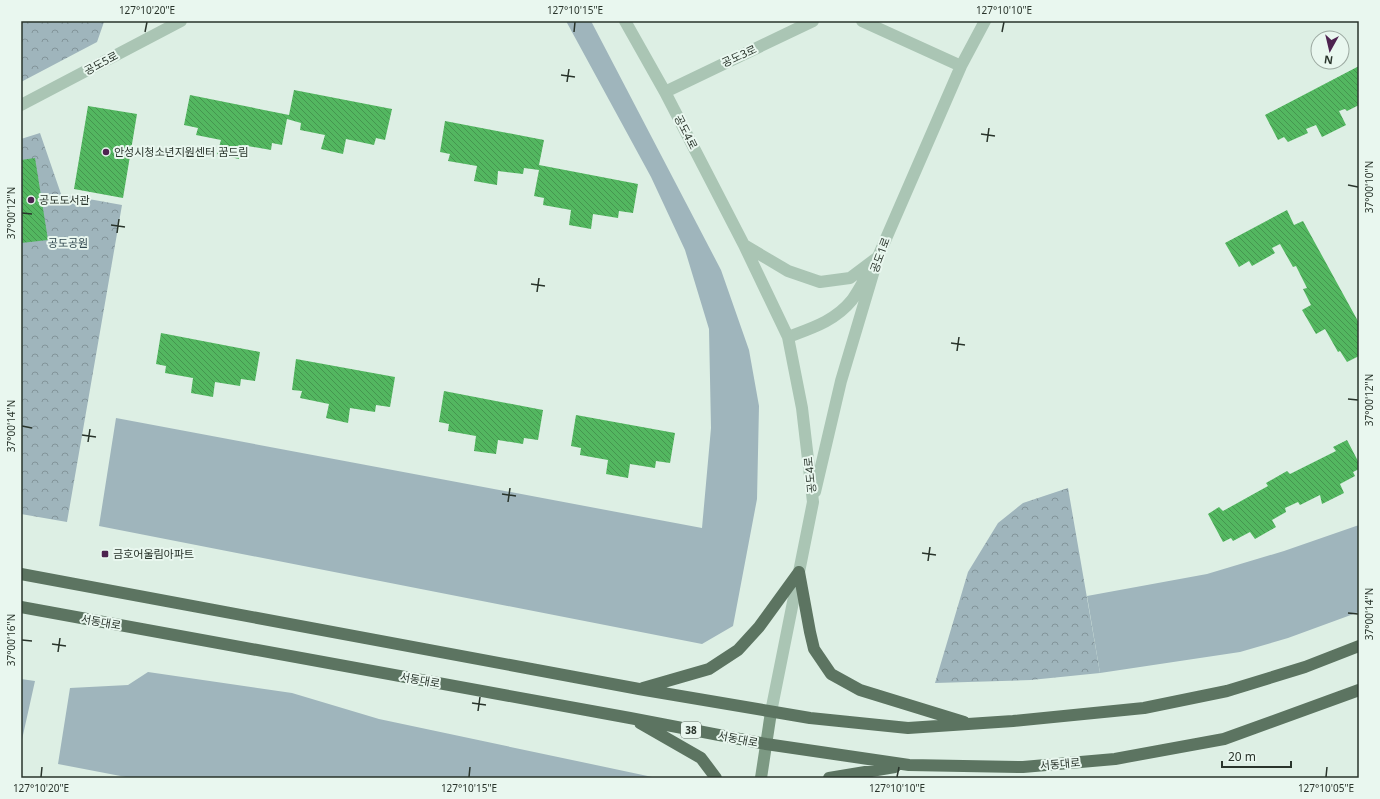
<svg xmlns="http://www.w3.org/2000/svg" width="1380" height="799" font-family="'Noto Sans','Noto Sans KR',sans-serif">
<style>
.green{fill:#9fb5bc}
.park{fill:url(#park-crowns)}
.building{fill:url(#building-back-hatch)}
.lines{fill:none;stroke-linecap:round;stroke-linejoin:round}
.street{stroke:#aac5b4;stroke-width:12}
.secondary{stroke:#7c9983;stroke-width:12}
.primary{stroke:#5c7461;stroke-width:12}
.ticks{fill:none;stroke:#29342b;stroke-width:1.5}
.poi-dot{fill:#4e2350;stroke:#e9f7ef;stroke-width:1.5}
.labels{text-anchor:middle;stroke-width:4;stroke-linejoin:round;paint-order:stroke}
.shield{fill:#e9f7ef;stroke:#636e66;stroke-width:1}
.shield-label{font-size:10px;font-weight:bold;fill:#29342b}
.street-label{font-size:11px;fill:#29342b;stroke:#e9f7ef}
.poi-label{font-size:11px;fill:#29342b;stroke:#e9f7ef;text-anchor:start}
.park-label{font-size:11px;fill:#30474f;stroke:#e9f7ef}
.neatline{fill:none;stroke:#29342b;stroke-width:1.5}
.ticks-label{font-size:10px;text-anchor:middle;fill:#29342b}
</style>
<defs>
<pattern id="park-crowns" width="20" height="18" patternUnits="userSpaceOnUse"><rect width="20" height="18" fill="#9fb5bc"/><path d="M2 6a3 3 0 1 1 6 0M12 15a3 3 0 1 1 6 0" fill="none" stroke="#829499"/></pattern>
<pattern id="building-back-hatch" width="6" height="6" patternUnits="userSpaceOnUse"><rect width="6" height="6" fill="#53b760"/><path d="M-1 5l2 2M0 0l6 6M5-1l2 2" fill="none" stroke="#45964f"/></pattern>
</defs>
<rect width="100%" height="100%" fill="#ddefe4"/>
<path class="green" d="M566,21H591L721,270L749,350L759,406L757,499L733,626L702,644L99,526L116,418L702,528L711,428L709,329L685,250L651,177Z
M1359,525V612L1288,638L1240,652L1100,673L1087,596L1207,574L1284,551Z
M148,672L292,693L379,719L657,778H131L58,764L70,688L128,685Z
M21,679L35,681L21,744Z"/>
<path class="park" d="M21,21H103L104,22L97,42L21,82Z
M40,133L61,194L122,205L67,522L21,514V139Z
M1068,488L1100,673L1031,680L935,683L968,572L998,523L1023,503Z"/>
<path class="building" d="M1359,66V105L1347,111L1345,109L1339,111L1346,125L1322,137L1316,125L1306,129L1308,133L1288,142L1284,137L1278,140L1265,115Z
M294,90L392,109L385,140L376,138L374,145L346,139L343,154L321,149L325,135L300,130L301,123L287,119L282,145L272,143L271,150L242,145L239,159L217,154L221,140L196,135L198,128L184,125L190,95L289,115Z
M88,106L137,114L123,198L74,189Z
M445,121L544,140L539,165L638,184L633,213L619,211L618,218L593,214L591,229L569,225L571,210L543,205L544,198L534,196L539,170L524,168L523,174L498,171L497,185L474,181L477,166L448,161L450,154L440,152Z
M35,158L48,240L21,243V160Z
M1287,210L1294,225L1303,221L1359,323V356L1347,362L1340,351L1338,352L1325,329L1316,334L1302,310L1311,305L1303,289L1307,288L1296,266L1293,267L1280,244L1272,248L1275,253L1252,266L1249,261L1239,267L1225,243Z
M161,333L260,352L255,381L241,379L240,386L215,382L213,397L191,393L193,378L165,373L166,366L156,364Z
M296,359L395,377L390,407L376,405L375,412L350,408L348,423L326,418L329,404L300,398L302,391L292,390Z
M444,391L543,410L538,440L524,438L523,444L498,440L496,454L474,451L476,436L448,431L449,424L439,422Z
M576,415L675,433L670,463L656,461L655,468L630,464L628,478L606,474L608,460L580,455L581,448L571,446Z
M1347,440L1359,463V469L1353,472L1355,476L1340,484L1344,493L1322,504L1320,495L1300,505L1298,502L1285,508L1286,512L1272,520L1276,527L1255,539L1250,532L1233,541L1231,538L1223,542L1208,514L1219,507L1223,511L1268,486L1266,483L1287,471L1290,474L1336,451L1333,447Z"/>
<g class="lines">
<path class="street" d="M625,21L665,92L744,245L788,337L802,408L813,502L771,712
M862,21L961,66
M665,92L813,21
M21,105L181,21
M744,245L788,271L820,282L850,278L878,257
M788,337C812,328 835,321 852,300C858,292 863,282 868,273
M815,492L841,381L878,257L961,66L985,21"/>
<path class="secondary" d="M761,778L771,712"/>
<path class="primary" d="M799,572L810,632L814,649L831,674L860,690L964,722
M21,574L639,689L810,718L908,728L1013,721L1144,708L1227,691L1305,667L1359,646
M21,607L630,718L766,744L909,765L1023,767L1115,759L1224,739L1359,690
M643,688L709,669L738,650L759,627L799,572
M640,723L701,758L716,778
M829,778L895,767"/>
</g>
<path class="ticks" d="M145,32L147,22M574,32L575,22M1002,32L1004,22M561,75L575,77M567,82L569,69M981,134L995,136M987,142L989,128M1348,185L1358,187M22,213L32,214M111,225L125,227M117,233L119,219M531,284L545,286M537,292L539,278M951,343L965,345M957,351L959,337M1348,399L1358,400M22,426L32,428M82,435L96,437M88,442L90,429M502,494L516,496M508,502L510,488M922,553L936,555M928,561L930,547M1348,613L1358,614M22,640L32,641M52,644L66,646M58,652L60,638M472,703L486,705M478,711L480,697M41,777L42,767M469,777L470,767M897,777L899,767M1326,777L1327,767"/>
<g class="poi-dot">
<circle cx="106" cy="152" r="4"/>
<circle cx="31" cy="200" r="4"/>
<rect x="101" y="550" width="8" height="8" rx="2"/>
</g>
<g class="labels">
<rect class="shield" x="681" y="722" width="20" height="16" rx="3"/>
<g class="shield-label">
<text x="691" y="734">38</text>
</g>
<g class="street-label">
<text transform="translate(739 56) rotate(-25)" y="4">공도3로</text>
<text transform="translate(101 63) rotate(-28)" y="4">공도5로</text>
<text transform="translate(686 132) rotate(63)" y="4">공도4로</text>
<text transform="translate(880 255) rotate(-70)" y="4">공도1로</text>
<text transform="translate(810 475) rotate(-96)" y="4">공도4로</text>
<text transform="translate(101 622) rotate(10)" y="4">서동대로</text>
<text transform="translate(420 680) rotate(10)" y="4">서동대로</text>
<text transform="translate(738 739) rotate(11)" y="4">서동대로</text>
<text transform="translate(1060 764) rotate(-5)" y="4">서동대로</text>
</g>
<g class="poi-label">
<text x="114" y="156">안성시청소년지원센터 꿈드림</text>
<text x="39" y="204">공도도서관</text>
<text x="113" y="558">금호어울림아파트</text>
</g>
<g class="park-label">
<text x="68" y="247">공도공원</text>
</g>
</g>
<rect width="1380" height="799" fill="none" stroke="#e9f7ef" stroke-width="44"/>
<g transform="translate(1330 50) rotate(188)"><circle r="19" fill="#e9f7ef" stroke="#9ca9a1"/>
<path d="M0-3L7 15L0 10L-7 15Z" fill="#4e2350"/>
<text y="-6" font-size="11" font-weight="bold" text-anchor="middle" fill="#29342b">N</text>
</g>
<path d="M1222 761v6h69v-6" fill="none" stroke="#29342b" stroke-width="2"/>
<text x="1228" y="761" font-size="12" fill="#29342b" stroke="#e9f7ef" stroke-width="3" paint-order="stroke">20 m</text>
<rect x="22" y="22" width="1336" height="755" class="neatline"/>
<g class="ticks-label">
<text x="147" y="14">127°10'20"E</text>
<text x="575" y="14">127°10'15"E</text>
<text x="1004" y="14">127°10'10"E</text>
<text transform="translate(1369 187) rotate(-90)" y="4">37°00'10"N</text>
<text transform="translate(11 213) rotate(-90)" y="4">37°00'12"N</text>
<text transform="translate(1369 400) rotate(-90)" y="4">37°00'12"N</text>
<text transform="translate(11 426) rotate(-90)" y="4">37°00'14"N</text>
<text transform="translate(1369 614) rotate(-90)" y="4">37°00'14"N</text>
<text transform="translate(11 640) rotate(-90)" y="4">37°00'16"N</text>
<text x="41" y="792">127°10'20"E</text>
<text x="469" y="792">127°10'15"E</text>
<text x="897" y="792">127°10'10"E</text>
<text x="1326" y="792">127°10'05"E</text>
</g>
</svg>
